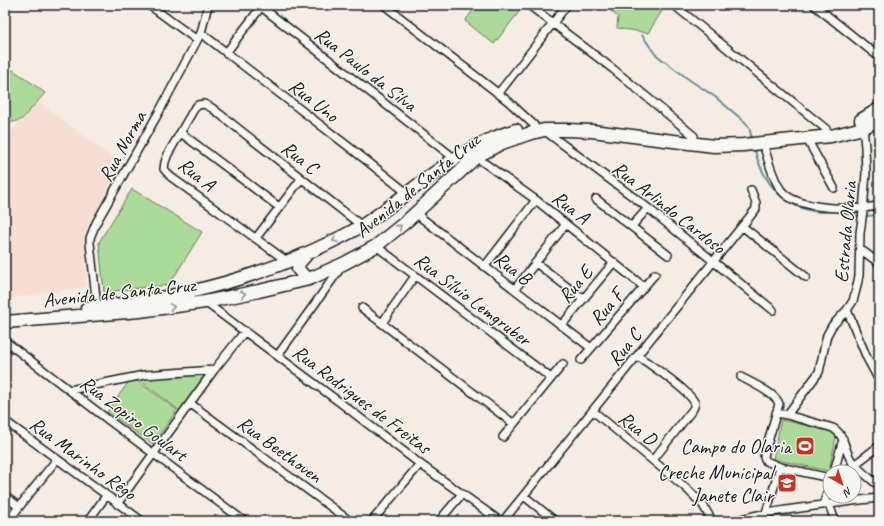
<svg xmlns="http://www.w3.org/2000/svg" width="884" height="526" font-family="Caveat,sans-serif">
<style>
.built{fill:#f6dfd2}
.green{fill:#acda99;stroke:#647b5a}
.lines{fill:none;stroke-linecap:round;stroke-linejoin:round}
.stream{stroke:#619099;stroke-width:2}
.street-casing{stroke:#1c1c1c;stroke-width:10}
.primary-casing{stroke:#1c1c1c;stroke-width:15}
.street{stroke:#f6f6f2;stroke-width:7}
.primary{stroke:#f6f6f2;stroke-width:12}
.oneway{stroke:#949492}
.labels{text-anchor:middle;stroke-width:3;stroke-linejoin:round;paint-order:stroke}
.street-label{font-size:20px;fill:#1c1c1c;stroke:#f6f6f2}
.poi-label{font-size:20px;fill:#1c1c1c;stroke:#f6f6f2;text-anchor:end}
</style>
<rect width="100%" height="100%" fill="#f6ece3"/>
<filter id="ink" filterUnits="userSpaceOnUse"><feTurbulence type="fractalNoise" baseFrequency=".025" numOctaves="2"/><feDisplacementMap in="SourceGraphic" scale="8" xChannelSelector="R" yChannelSelector="G"/><feConvolveMatrix kernelMatrix="1 2 1 2 8 2 1 2 1" color-interpolation-filters="sRGB"/></filter>
<g filter="url(#ink)">
<path class="built" d="M38,101L124,167L85,234L86,287L5,299V139Z"/>
<path class="green" d="M477,5H519L522,8L494,44L465,21Z
M604,5H658L662,11L648,33L617,28L618,17Z
M5,65L25,78L45,93L21,120L5,124Z
M132,189L202,232L169,285L104,292L99,242Z
M196,373L205,375L180,411L137,378Z
M132,377L177,410L153,444L107,412Z
M781,420L837,432L829,471L773,459Z"/>
<g class="lines">
<path class="stream" d="M642,35L655,54L691,81L714,96L745,122L749,127L752,139
M754,147C762,181 783,209 820,212C825,212 830,211 835,211C844,212 851,216 860,216
M864,216L879,215"/>
<g class="street-casing">
<path id="street" d="M149,5L197,40
M259,5L454,158
M384,5L508,101L534,125
M529,5L613,69L694,136
M674,5L826,129
M814,5L879,57
M201,33L362,157L407,193
M226,53L261,7
M498,94L567,5
M545,131L648,208L773,310
M181,133L279,207
M807,139L834,188
M763,144C768,158 772,178 781,190C797,211 855,210 879,206
M476,157L536,200L644,287
M596,199L668,255
M415,213L591,348
M632,226L648,208
M742,226L806,277
M256,238L301,179
M376,246L551,378
M860,249L879,263
M288,262L171,177L164,169L165,162L168,154L194,109L198,105L204,104L212,108L362,226
M536,263L583,299
M485,266L536,200
M515,289L566,224
M205,302L342,404L420,464L500,521
M97,307L90,243V238L96,223L159,112L201,33L208,5
M362,308L514,424
M847,310L867,358L879,380
M382,323L415,276
M561,326L614,262
M5,341L111,422L244,521
M278,355L342,266
M638,356C650,365 691,391 695,404L693,409L653,460
M581,360L655,274
M741,377C750,382 777,394 779,404L765,452L764,457L766,461L780,467L830,478
M70,390L144,375L214,370
M191,404L350,521
M593,411L686,488L703,505L712,521
M776,413L787,415L833,428C845,435 844,449 851,460C858,470 870,478 879,486
M787,415L819,372L827,335L832,326L847,310L853,301L856,290L859,276L860,233L863,211L866,173L865,147L863,128
M5,421L142,521
M503,437L563,364
M834,472L843,439
M845,472L879,446
M5,496L19,507
M524,496L555,521
M117,504L214,370L245,331
M829,504L835,521
M823,505L830,486
M8,521L57,459
M88,521L106,496
M372,521L420,464
M439,521L461,495
M503,521L756,209V203L751,190
M735,521C754,514 774,512 793,509C822,505 850,501 879,498
M766,521V513L780,467"/>
</g>
<g class="primary-casing">
<path id="primary" d="M861,120L879,109
M306,255L299,263L298,269L303,275L309,279
M87,308C164,301 242,283 312,251C329,243 347,235 363,225C415,191 455,148 516,130
M5,322L140,311L205,302L259,291L309,279L345,263L376,246L408,220L476,157L502,143L528,134L544,130H567L592,131L714,146L743,145L831,136L863,128L879,119"/>
</g>
<use href="#street" class="street"/>
<use href="#primary" class="primary"/>
</g>
<defs><path id="oneway-chevron" d="M-2-3.5L2.5 0L-2 3.5" fill="none" stroke-width="1.6" stroke-linecap="round" stroke-linejoin="round"/></defs>
<g class="oneway">
<use href="#oneway-chevron" transform="translate(399 227) rotate(-40)"/>
<use href="#oneway-chevron" transform="translate(335 240) rotate(153)"/>
<use href="#oneway-chevron" transform="translate(243 294) rotate(-12)"/>
<use href="#oneway-chevron" transform="translate(172 307) rotate(-8)"/>
</g>
</g>
<defs>
<g id="stadium-square" transform="scale(1)"><rect x="-9" y="-9" width="18" height="18" rx="4" fill="#c8321e" stroke="#f6f6f2"/><path d="M0-5a6.5 5 0 1 0 0 10a6.5 5 0 1 0 0-10ZM-3.5-1.8h7v3.6h-7Z" fill="#fff"/></g>
<g id="school-square" transform="scale(1)"><rect x="-9" y="-9" width="18" height="18" rx="4" fill="#c8321e" stroke="#f6f6f2"/><path d="M0-5L7-2L0 1L-7-2ZM-4 1L0 2.5L4 1V4Q0 6-4 4Z" fill="#fff"/></g>
</defs>
<g fill-rule="evenodd">
<use href="#stadium-square" x="805" y="446"/>
<use href="#school-square" x="787" y="483"/>
</g>
<g class="labels">
<g class="street-label">
<text transform="translate(366 69) rotate(38)" y="7">Rua Paulo da Silva</text>
<text transform="translate(314 100) rotate(38)" y="7">Rua Uno</text>
<text transform="translate(122 146) rotate(-61)" y="7">Rua Norma</text>
<text transform="translate(300 157) rotate(38)" y="7">Rua C</text>
<text transform="translate(197 174) rotate(39)" y="7">Rua A</text>
<text transform="translate(417 185) rotate(-39)" y="7">Avenida de Santa Cruz</text>
<text transform="translate(571 207) rotate(38)" y="7">Rua A</text>
<text transform="translate(669 207) rotate(38)" y="7">Rua Arlindo Cardoso</text>
<text transform="translate(845 232) rotate(-85)" y="7">Estrada Olaria</text>
<text transform="translate(513 268) rotate(38)" y="7">Rua B</text>
<text transform="translate(575 284) rotate(-50)" y="7">Rua E</text>
<text transform="translate(119 292) rotate(-6)" y="7">Avenida de Santa Cruz</text>
<text transform="translate(473 299) rotate(37)" y="7">Rua Sílvio Lemgruber</text>
<text transform="translate(606 307) rotate(-49)" y="7">Rua F</text>
<text transform="translate(624 347) rotate(-51)" y="7">Rua C</text>
<text transform="translate(362 399) rotate(37)" y="7">Rua Rodrigues de Freitas</text>
<text transform="translate(134 418) rotate(37)" y="7">Rua Zopiro Goulart</text>
<text transform="translate(638 428) rotate(39)" y="7">Rua D</text>
<text transform="translate(280 449) rotate(36)" y="7">Rua Beethoven</text>
<text transform="translate(83 458) rotate(36)" y="7">Rua Marinho Rêgo</text>
</g>
<g class="poi-label">
<text x="791" y="453">Campo do Olaria</text>
<text x="773" y="479">Creche Municipal<tspan x="773" dy="23">Janete Clair</tspan></text>
</g>
</g>
<rect width="884" height="526" fill="none" stroke="#f6f6f2" stroke-width="20"/>
<rect x="10" y="10" width="864" height="506" fill="none" stroke="#1c1c1c" stroke-width="1.5" filter="url(#ink)"/>
<g transform="translate(842 484) rotate(141)"><circle r="19" fill="#f6f6f2" stroke="#9f9f9c"/>
<path d="M0-3L7 15L0 10L-7 15Z" fill="#c8321e"/>
<text y="-6" font-size="11" font-weight="bold" text-anchor="middle" fill="#1c1c1c">N</text>
</g>
</svg>
